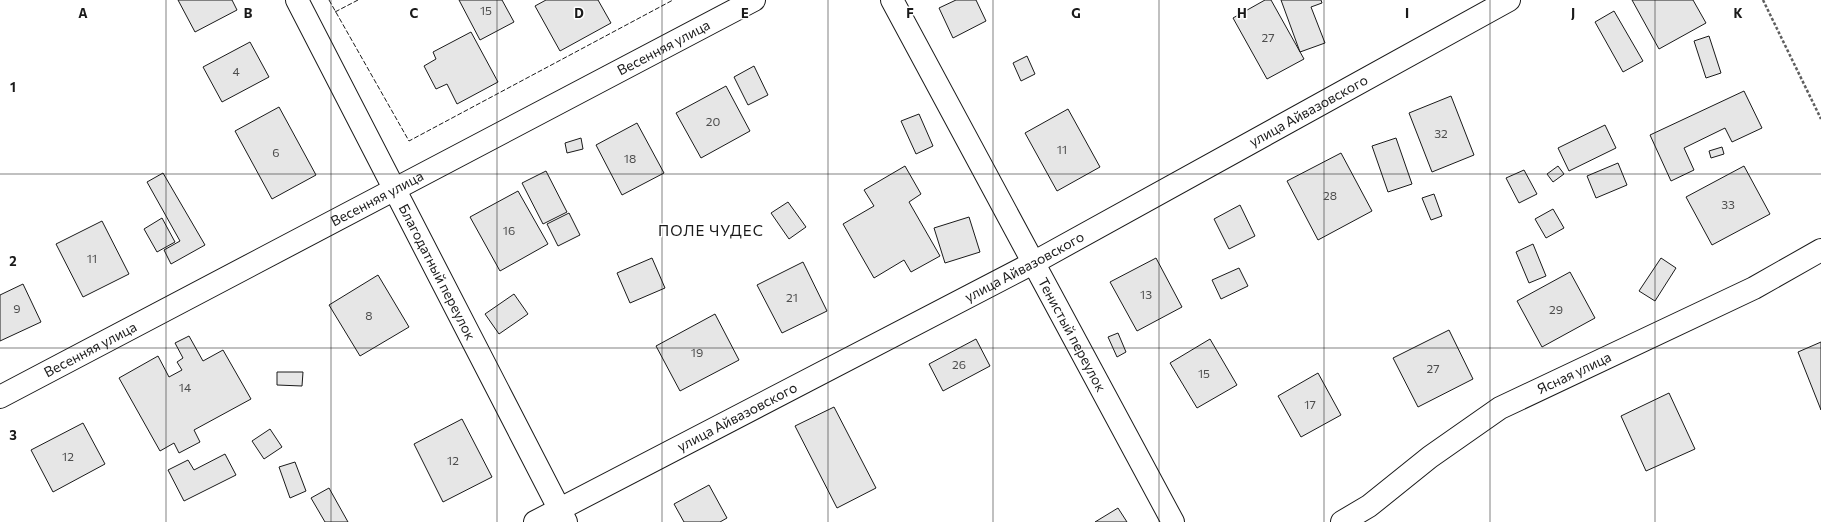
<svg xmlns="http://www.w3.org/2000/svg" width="1821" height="522" font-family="Commissioner,sans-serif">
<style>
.building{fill:#e6e6e6;stroke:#1a1a1a}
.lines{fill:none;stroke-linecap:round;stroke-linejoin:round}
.minor-casing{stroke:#1a1a1a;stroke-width:24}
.path{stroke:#5f5f5f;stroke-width:2.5;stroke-dasharray:3 2;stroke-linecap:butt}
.minor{stroke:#fff;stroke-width:22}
.fence{stroke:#1a1a1a;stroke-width:1;stroke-dasharray:5 2;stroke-linecap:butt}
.grid{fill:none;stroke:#1a1a1a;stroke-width:1;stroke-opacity:0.55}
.labels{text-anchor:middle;stroke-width:3;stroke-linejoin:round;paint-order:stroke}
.number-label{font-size:12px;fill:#4d4d4d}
.street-label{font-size:14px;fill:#1a1a1a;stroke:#fff}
.neighbourhood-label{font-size:15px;letter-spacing:1px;fill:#1a1a1a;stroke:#fff}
.grid-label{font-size:13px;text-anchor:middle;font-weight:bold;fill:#1a1a1a;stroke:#fff;stroke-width:3;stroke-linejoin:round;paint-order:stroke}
</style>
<rect width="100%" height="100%" fill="#fff"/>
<path class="building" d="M178,0H232L237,10L195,32Z
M459,0H502L514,22L480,40Z
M546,0H598L611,23L560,51L535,6Z
M956,0H976L986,21L953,38L939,8Z
M1265,0H1271L1304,59L1267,79L1233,18Z
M1281,0H1321L1322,3L1311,7L1325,43L1300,52Z
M1632,0H1693L1706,23L1659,49Z
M1614,11L1643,61L1623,72L1595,22Z
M471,32L498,82L457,104L447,84L436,89L424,66L436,59L433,52Z
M1709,36L1721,73L1706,78L1694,41Z
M250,42L269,77L222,102L203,67Z
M1027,56L1035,74L1021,81L1013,63Z
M754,66L768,95L748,105L734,77Z
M726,86L750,131L701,158L676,113Z
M1744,91L1762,128L1732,142L1725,128L1684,148L1694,170L1671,181L1650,135Z
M1451,96L1474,155L1432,172L1409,113Z
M279,107L316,175L272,199L235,131Z
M1068,109L1100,167L1057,191L1025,133Z
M919,114L933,146L916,154L901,121Z
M637,123L664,173L622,195L596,145Z
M1605,125L1616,148L1569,171L1558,148Z
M581,138L583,149L567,153L565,143Z
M1396,138L1412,184L1388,192L1372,146Z
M1722,147L1724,154L1711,158L1709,151Z
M1341,153L1372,211L1318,240L1287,181Z
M1618,163L1627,185L1596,198L1587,176Z
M905,166L921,194L909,202L940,256L911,272L904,260L874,278L843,224L874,206L864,190Z
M1558,166L1564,174L1553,182L1547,174Z
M1744,166L1770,214L1712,245L1686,197Z
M1524,170L1537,194L1519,203L1506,178Z
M546,171L567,212L543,224L522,183Z
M163,173L205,245L171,264L164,250L180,241L147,182Z
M518,191L548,244L500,271L470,217Z
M1434,194L1442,216L1431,220L1422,198Z
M788,202L806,227L789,239L771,213Z
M1240,205L1255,236L1229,249L1214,219Z
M1553,209L1564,228L1546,238L1535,219Z
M569,213L580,235L558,246L547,224Z
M969,217L980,252L945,263L934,228Z
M162,218L175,242L157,252L144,229Z
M102,221L129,274L83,297L56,244Z
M1533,244L1546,276L1529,283L1516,252Z
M652,258L665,288L630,303L617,273Z
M1156,258L1182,307L1137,331L1110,282Z
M1661,258L1676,268L1655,301L1639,291Z
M803,262L827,311L782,333L757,285Z
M1239,268L1248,286L1221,299L1212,280Z
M1570,272L1595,318L1542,347L1517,301Z
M378,275L409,327L360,356L329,305Z
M23,284L41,322L0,341V295Z
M514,294L528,314L499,334L485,314Z
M715,314L739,360L680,391L656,346Z
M1449,330L1473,379L1418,407L1393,358Z
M1118,333L1126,352L1117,357L1108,337Z
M189,336L203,361L223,350L251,399L194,430L200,442L179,453L174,443L160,451L119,378L158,356L169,377L182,370L177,362L183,358L175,343Z
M976,339L990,366L943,391L929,364Z
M1210,339L1237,385L1197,408L1170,363Z
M1821,342V410L1798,352Z
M277,372H303L302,386L277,385Z
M1318,373L1341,415L1301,437L1278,396Z
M1669,393L1695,449L1646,471L1621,416Z
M834,407L876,488L837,508L795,426Z
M462,419L492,477L443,502L414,444Z
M83,423L105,464L53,492L31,450Z
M270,429L282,447L264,459L252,441Z
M225,454L236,475L184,501L168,470L188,460L194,470Z
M295,462L306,491L290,498L279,467Z
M709,485L727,518L720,522H684L674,504Z
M329,488L348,522H325L311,498Z
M1118,508L1127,522H1095Z"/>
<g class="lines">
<g class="minor-casing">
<g id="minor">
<path id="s1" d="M297,0L566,522"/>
<path id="s2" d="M892,0L1173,522"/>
<path id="s3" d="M0,397L754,0"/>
<path id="s4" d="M535,522L1033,263L1509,0"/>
<path id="s5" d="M1342,522L1369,506L1430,457L1500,408L1754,288L1821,250"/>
</g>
</g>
<path class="path" d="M1763,0L1821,119"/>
<use href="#minor" class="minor"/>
<path class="fence" d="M329,0L409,141L673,0
M335,12L358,0"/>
</g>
<path class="grid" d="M166,0V522M331,0V522M497,0V522M662,0V522M828,0V522M993,0V522M1159,0V522M1324,0V522M1490,0V522M1655,0V522M0,174H1821M0,348H1821"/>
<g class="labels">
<g class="number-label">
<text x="486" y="15">15</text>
<text x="1268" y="42">27</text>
<text x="236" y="76">4</text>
<text x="713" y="126">20</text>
<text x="1441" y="138">32</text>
<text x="1062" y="154">11</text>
<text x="276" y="157">6</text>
<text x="630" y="163">18</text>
<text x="1330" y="200">28</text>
<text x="1728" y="209">33</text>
<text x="509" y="235">16</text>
<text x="92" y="263">11</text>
<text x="1146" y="299">13</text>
<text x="792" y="302">21</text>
<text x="17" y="313">9</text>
<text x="1556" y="314">29</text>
<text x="369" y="320">8</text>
<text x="697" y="357">19</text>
<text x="959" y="369">26</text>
<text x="1433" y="373">27</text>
<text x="1204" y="378">15</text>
<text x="185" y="392">14</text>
<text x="1310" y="409">17</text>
<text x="68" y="461">12</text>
<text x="453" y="465">12</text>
</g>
<g class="street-label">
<text dy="5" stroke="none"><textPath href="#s3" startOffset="750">Весенняя улица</textPath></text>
<text dy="5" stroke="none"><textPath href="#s4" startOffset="876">улица Айвазовского</textPath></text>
<text dy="5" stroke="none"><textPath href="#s3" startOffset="426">Весенняя улица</textPath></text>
<text dy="5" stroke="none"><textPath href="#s4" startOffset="552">улица Айвазовского</textPath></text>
<text dy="5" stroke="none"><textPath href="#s1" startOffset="306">Благодатный переулок</textPath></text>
<text dy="5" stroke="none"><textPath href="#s2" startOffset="380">Тенистый переулок</textPath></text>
<text dy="5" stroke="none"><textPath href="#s3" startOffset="102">Весенняя улица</textPath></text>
<text dy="5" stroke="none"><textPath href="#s5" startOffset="277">Ясная улица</textPath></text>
<text dy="5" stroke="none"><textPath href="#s4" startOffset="228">улица Айвазовского</textPath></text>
</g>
<g class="neighbourhood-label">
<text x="711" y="236">ПОЛЕ ЧУДЕС</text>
</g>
</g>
<g class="grid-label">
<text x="83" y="18">A</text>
<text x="248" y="18">B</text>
<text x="414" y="18">C</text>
<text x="579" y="18">D</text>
<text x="745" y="18">E</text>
<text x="910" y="18">F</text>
<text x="1076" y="18">G</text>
<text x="1242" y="18">H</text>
<text x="1407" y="18">I</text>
<text x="1573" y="18">J</text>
<text x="1738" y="18">K</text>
<text x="13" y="92">1</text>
<text x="13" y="266">2</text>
<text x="13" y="440">3</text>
</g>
</svg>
